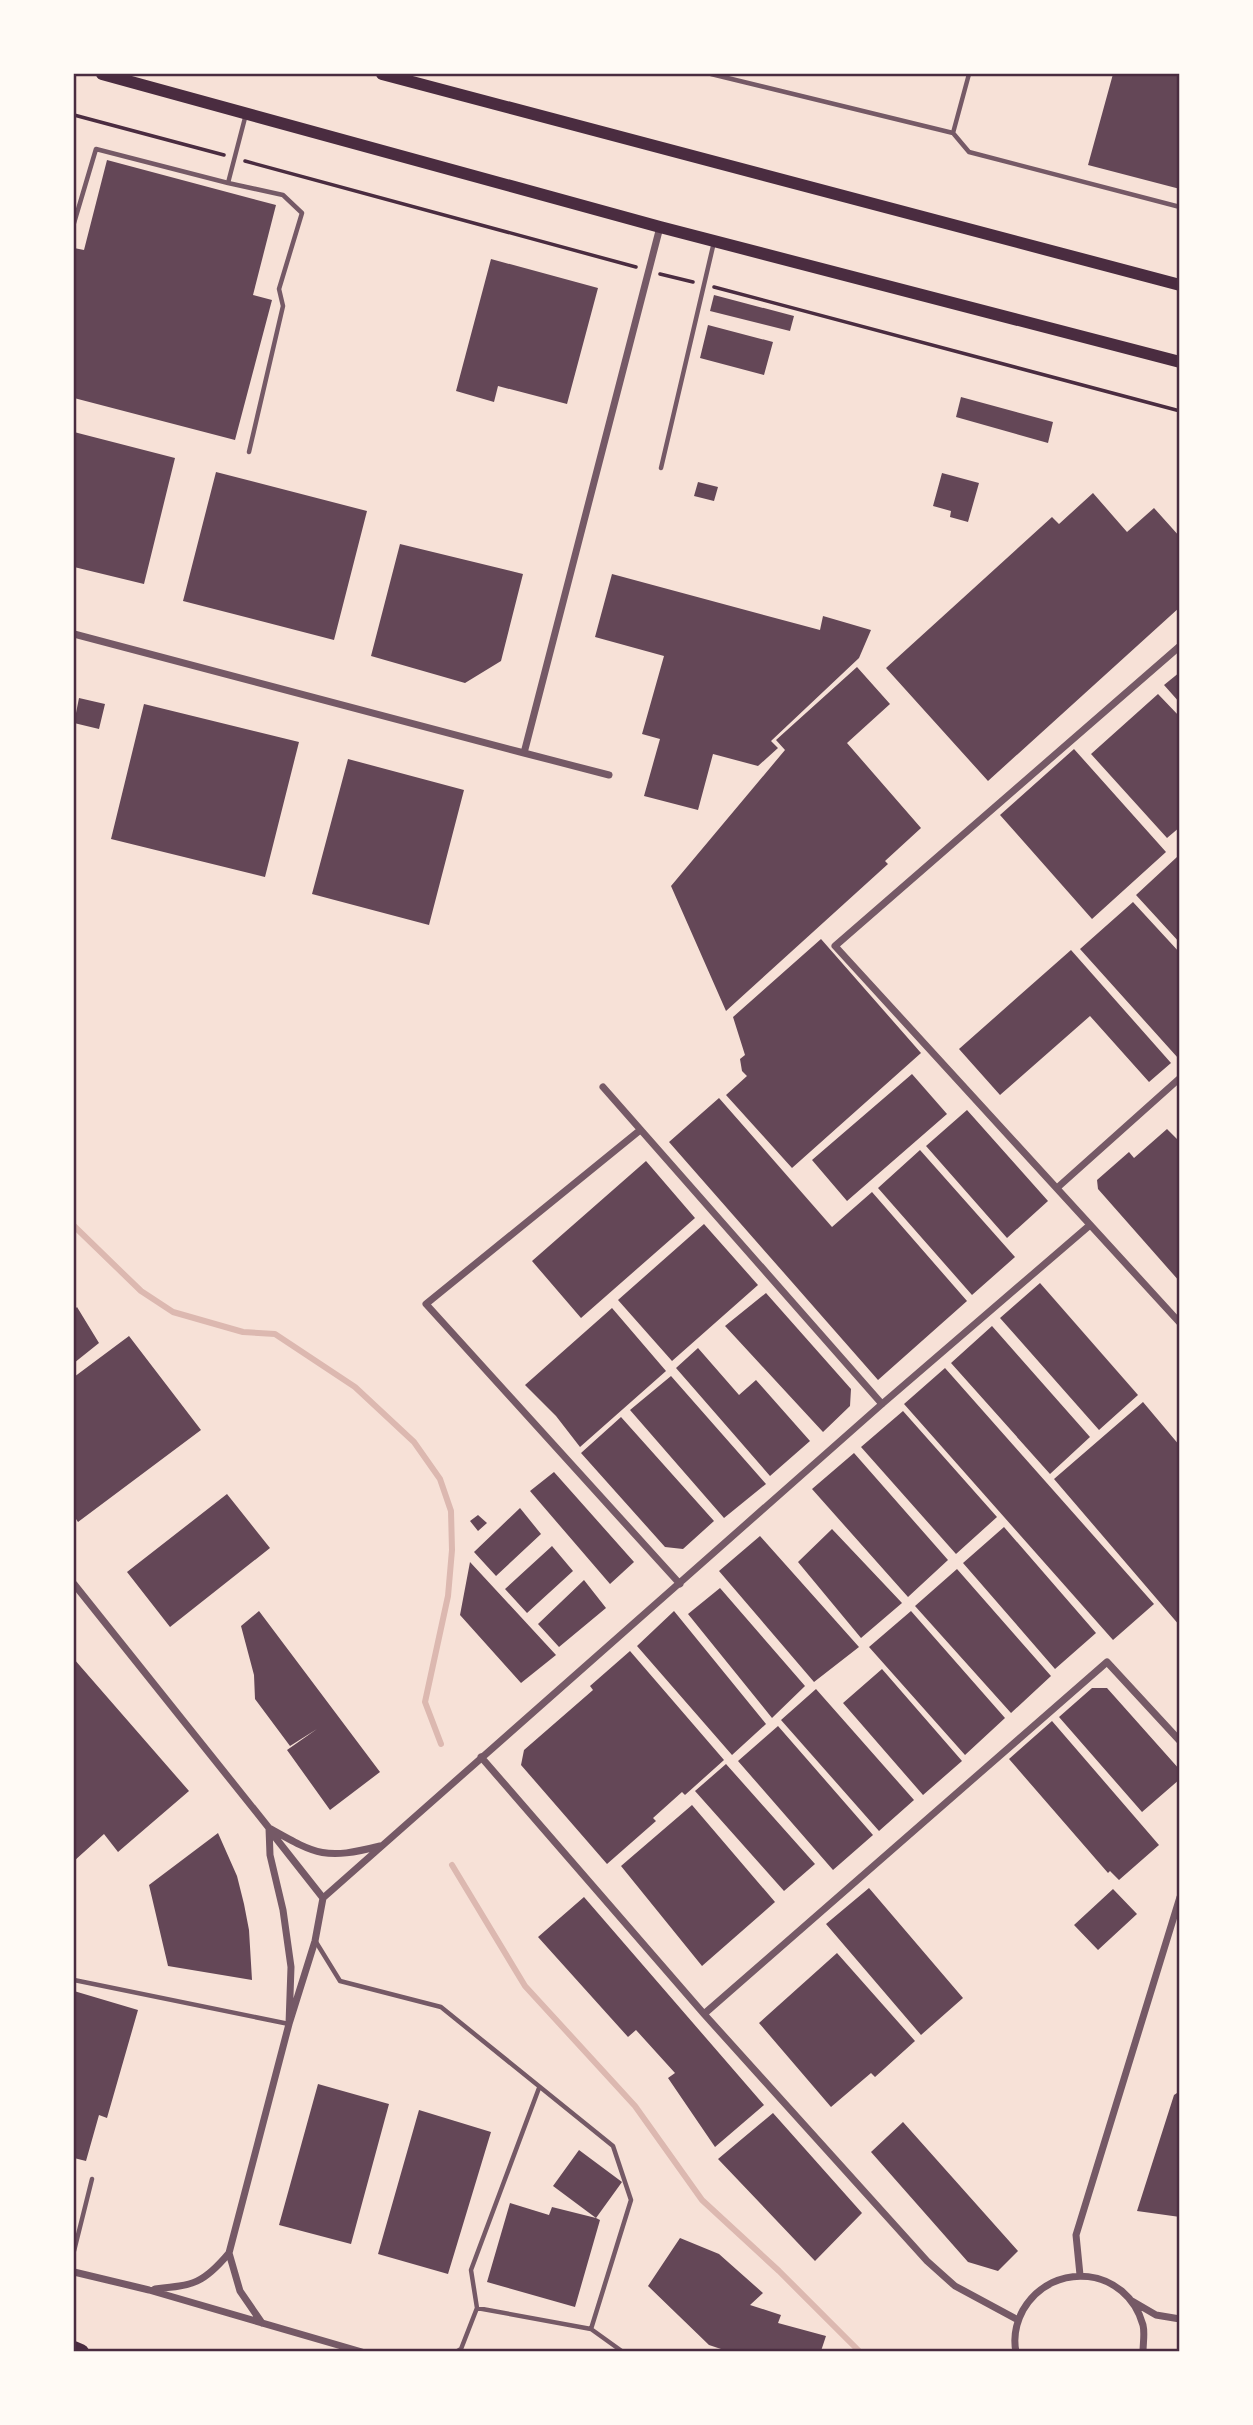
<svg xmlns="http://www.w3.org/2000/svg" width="1253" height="2425" font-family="Ubuntu,sans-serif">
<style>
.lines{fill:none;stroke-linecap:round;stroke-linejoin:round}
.stream{stroke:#dcb8b0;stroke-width:6}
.building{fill:#644757}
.path{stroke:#4a2c40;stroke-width:3.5}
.service{stroke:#755966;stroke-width:4.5}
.minor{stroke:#755966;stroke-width:7}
.primary{stroke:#4a2c40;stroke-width:12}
.motorway{stroke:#4a2c40;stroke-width:16}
.neatline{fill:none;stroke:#4a2c40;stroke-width:2.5}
</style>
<rect width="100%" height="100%" fill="#f7e1d7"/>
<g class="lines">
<path class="stream" d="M74,1226L141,1291L173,1312L243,1332L275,1334L355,1387L414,1442L440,1479L451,1511L452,1550L448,1596L425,1702L441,1744
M452,1865L525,1986L635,2106L702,2200L779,2271L860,2352"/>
</g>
<path class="building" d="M1113,74H1180V189L1088,165Z
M107,160L276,205L253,295L272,300L235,440L74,398V248L84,250Z
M491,259L598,288L567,404L498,386L494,402L456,391Z
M714,295L794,316L790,331L710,311Z
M708,325L773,342L764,375L700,358Z
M961,397L1053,422L1048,443L956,417Z
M74,432L175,458L144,584L74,567Z
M216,472L367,511L334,640L183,601Z
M942,473L979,483L968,522L950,517L951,511L933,506Z
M698,482L718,487L714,501L694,496Z
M1093,493L1127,532L1154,508L1180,537V607L988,781L886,668L1052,517L1059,524Z
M400,544L523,574L501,661L465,683L371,656Z
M612,574L820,630L823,616L871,630L859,658L771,741L778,748L758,766L713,754L698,810L644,796L660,739L642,734L664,656L595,637Z
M857,667L890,704L847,743L921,828L885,861L888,864L726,1011L671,886L785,750L776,740Z
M1180,672V703L1164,685Z
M1158,694L1180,717V827L1167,838L1091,754Z
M79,698L105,704L99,729L74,723Z
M144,704L299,742L265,877L111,839Z
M1074,749L1166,852L1092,919L1000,815Z
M348,759L464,790L429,925L312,894Z
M1177,857L1180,860V943L1136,895Z
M1133,902L1180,953V1056L1178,1058L1080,949Z
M821,939L921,1053L792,1168L726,1095L747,1076L742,1071L740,1059L745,1055L733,1017Z
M1071,950L1171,1063L1149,1082L1090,1016L1000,1095L959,1049Z
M912,1074L947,1114L847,1201L812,1160Z
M719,1098L832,1227L872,1192L967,1301L878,1380L669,1142Z
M967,1110L1048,1201L1007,1238L926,1146Z
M1167,1129L1180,1142V1282L1098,1189L1097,1180L1129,1152L1134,1158Z
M920,1150L1015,1257L972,1295L878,1188Z
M646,1161L695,1218L581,1318L532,1261Z
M704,1224L758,1285L672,1361L618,1300Z
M1040,1283L1138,1395L1099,1430L1000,1318Z
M766,1293L851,1389L850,1406L823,1432L725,1326Z
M77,1307L99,1343L74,1363V1310Z
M612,1308L666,1371L580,1447L556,1416L525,1385Z
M992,1326L1090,1437L1050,1474L951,1363Z
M129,1336L201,1430L78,1522L74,1516V1377Z
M698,1348L739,1395L756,1380L810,1441L770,1476L676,1368Z
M945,1368L1154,1604L1113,1640L904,1404Z
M671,1376L766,1484L724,1518L630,1410Z
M1143,1402L1180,1446V1626L1054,1479Z
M903,1411L997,1517L956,1554L861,1447Z
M621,1417L714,1521L683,1549L665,1547L581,1453Z
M854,1453L948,1560L908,1597L812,1489Z
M554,1472L634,1562L610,1584L530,1491Z
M227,1494L270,1548L170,1627L127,1572Z
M520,1508L541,1534L496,1576L474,1552Z
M478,1515L487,1523L478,1531L470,1521Z
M1004,1527L1096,1633L1055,1669L963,1563Z
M832,1529L902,1603L861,1638L798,1562Z
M760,1536L859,1647L814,1682L719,1571Z
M552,1546L573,1571L527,1613L505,1589Z
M470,1562L556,1655L521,1683L460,1615Z
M957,1569L1051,1676L1011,1713L915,1606Z
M584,1580L606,1608L559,1647L538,1624Z
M720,1588L805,1686L772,1718L688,1614Z
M259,1611L380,1772L330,1810L287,1750L317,1729L290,1746L255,1699L254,1675L241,1626Z
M674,1611L766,1724L732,1755L637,1646Z
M911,1611L1005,1718L965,1755L869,1647Z
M630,1651L724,1760L685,1795L682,1792L653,1818L656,1821L607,1864L521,1765L524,1750L593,1690L590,1686Z
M74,1659L189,1791L118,1852L104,1834L74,1861Z
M882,1669L962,1761L923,1795L843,1703Z
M1092,1688H1107L1180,1770V1779L1142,1812L1059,1717Z
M816,1689L914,1800L879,1831L781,1720Z
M1052,1721L1159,1845L1119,1880L1110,1871L1108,1873L1009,1759Z
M778,1726L873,1835L833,1870L738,1761Z
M726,1764L815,1864L784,1891L695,1791Z
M692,1805L775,1902L702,1966L621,1866Z
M218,1833L237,1876L244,1904L249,1930L252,1980L168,1966L149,1885Z
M869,1888L963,1998L921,2035L826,1924Z
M1113,1889L1137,1914L1098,1950L1074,1925Z
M584,1897L764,2105L715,2147L668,2078L675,2073L636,2030L628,2037L538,1937Z
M837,1953L915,2041L875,2077L871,2073L831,2107L759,2023Z
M74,1991L138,2010L107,2118L99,2115L86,2161L74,2158Z
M318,2084L389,2104L351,2244L279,2225Z
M1180,2091V2217L1137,2211L1174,2095Z
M419,2110L491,2132L448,2274L378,2254Z
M773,2113L862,2213L815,2261L718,2159Z
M903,2122L1018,2251L998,2271L968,2262L871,2152Z
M579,2150L622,2182L596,2218L600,2220L575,2307L487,2282L510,2203L549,2215L552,2207L596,2218L553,2186Z
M680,2238L719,2254L763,2293L750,2305L781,2315L778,2323L826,2336L821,2351H727L709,2345L648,2286Z"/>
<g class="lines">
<path class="path" d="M74,115L224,155
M245,161L636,267
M660,274L693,282
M714,287L1180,411"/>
<path class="service" d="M711,74L953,133L969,152L1180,207
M953,133L969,74
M228,183L283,195L302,213L279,289L283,306L249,452
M74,223L96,149L228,183L246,114
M661,468L714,242
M316,1942L340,1981L441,2007L613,2146L631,2200L591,2329
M74,1980L289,2024
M74,2251L92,2179
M477,2308L471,2270L539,2088
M456,2352L461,2349L477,2308L591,2329L623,2352"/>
<path class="minor" d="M74,634L524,753L660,227
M1180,646L835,946L1180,1323
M524,753L609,775
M603,1087L882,1404
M639,1131L426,1304L680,1584
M1057,1188L1180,1078
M74,1584L269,1828L270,1855L283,1910L291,1967L289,2024L229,2253L240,2291L262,2323
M481,1757L704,2014L927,2261L955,2286L1018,2320
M269,1828C317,1855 325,1860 380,1846
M271,1832L323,1898
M704,2014L1107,1662L1180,1741
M289,2024L315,1941L323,1898L882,1404L1090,1225
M74,2272L149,2290L362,2352
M1080,2275L1076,2235L1180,1897
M155,2289C194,2285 203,2284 229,2253
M1132,2301L1156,2315L1180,2319
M1016,2352C1013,2337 1016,2323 1023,2310C1053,2259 1127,2267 1143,2325C1145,2333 1143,2343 1143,2352"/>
<path class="primary" d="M102,74L660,227L1180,362
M382,74L1180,285"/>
<path class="motorway" d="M74,2349L81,2352"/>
</g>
<rect width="1253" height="2425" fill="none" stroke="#fffaf5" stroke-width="150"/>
<rect x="75" y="75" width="1103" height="2275" class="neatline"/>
</svg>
